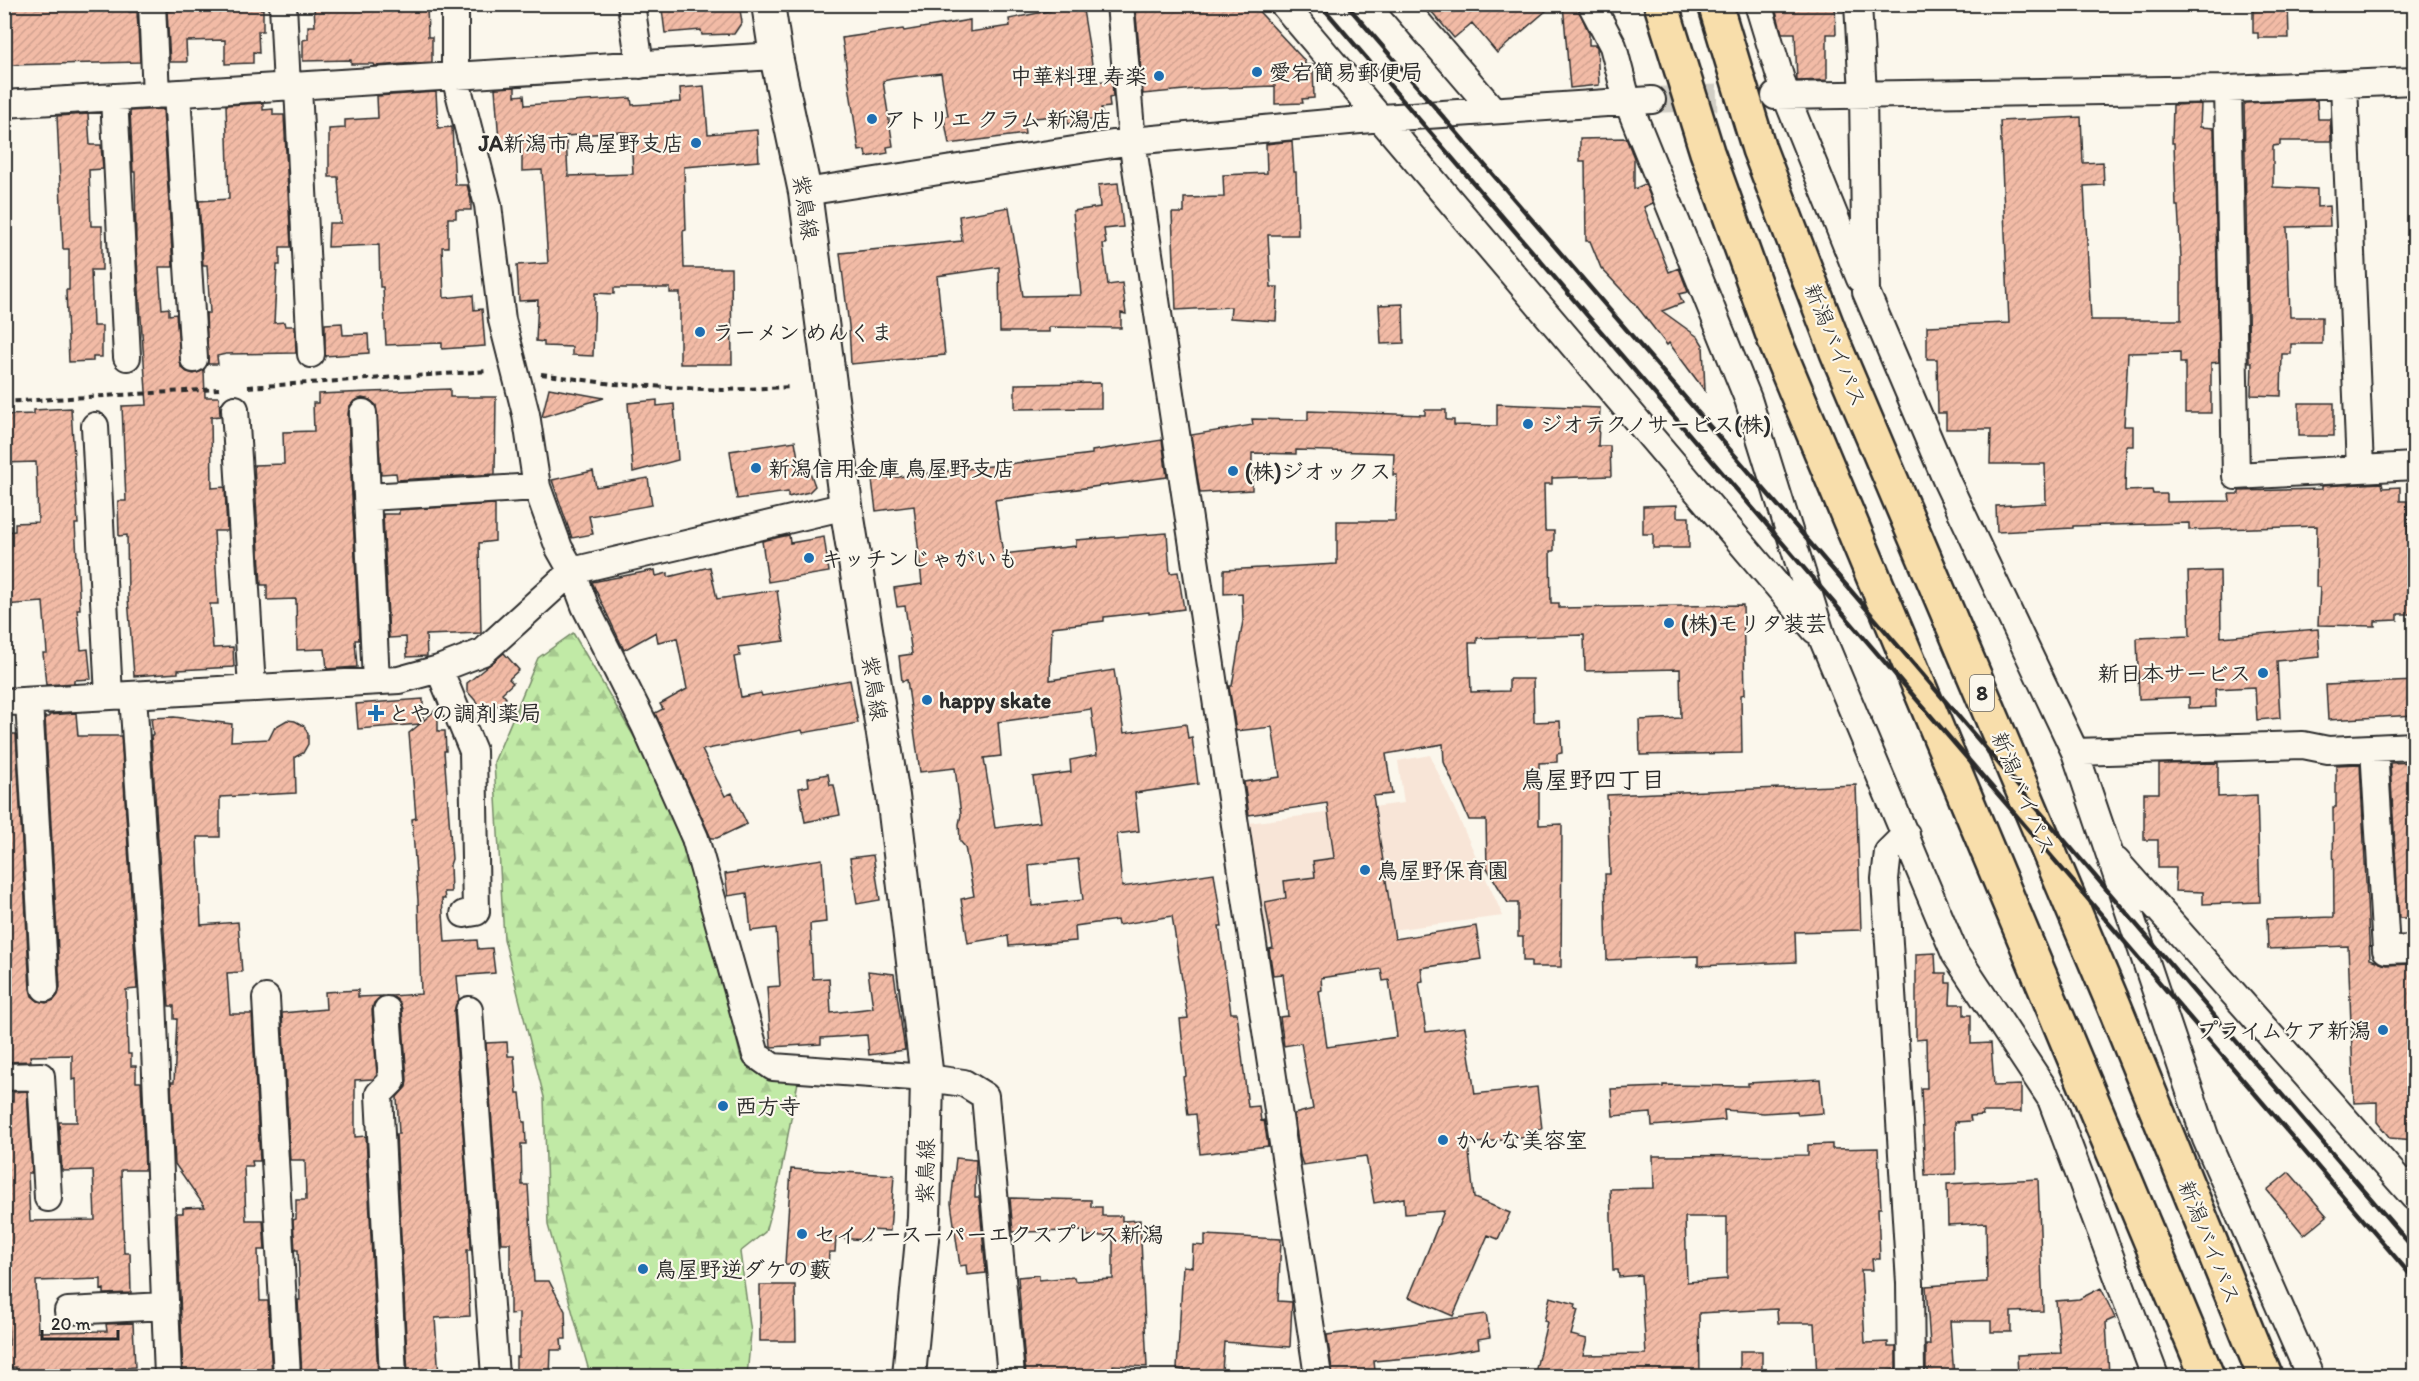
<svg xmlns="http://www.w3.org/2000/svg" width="2419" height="1381" font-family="Itim,'Klee One',sans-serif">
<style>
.built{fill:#f8e5d7}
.forest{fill:url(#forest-firs);stroke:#768a68;stroke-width:1.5}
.building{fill:url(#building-hatch);stroke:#2b2b2b;stroke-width:1.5;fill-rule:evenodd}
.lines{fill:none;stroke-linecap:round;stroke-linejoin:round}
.minor-tunnel{stroke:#d1cec5;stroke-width:26;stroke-dasharray:26 13;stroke-linecap:butt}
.minor-casing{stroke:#2b2b2b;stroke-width:30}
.tertiary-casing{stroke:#2b2b2b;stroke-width:36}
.trunk-casing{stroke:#2b2b2b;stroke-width:38}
.path{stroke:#2b2b2b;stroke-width:4;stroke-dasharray:6 4.5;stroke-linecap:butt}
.minor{stroke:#fbf7ec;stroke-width:26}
.tertiary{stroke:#fbf7ec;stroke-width:32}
.trunk{stroke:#f8deab;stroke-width:33}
.rail{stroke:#2b2b2b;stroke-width:4.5}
.poi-dot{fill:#1f6fb2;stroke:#fbf7ec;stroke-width:2}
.labels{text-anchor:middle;stroke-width:4.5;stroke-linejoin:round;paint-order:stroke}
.shield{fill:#fbf7ec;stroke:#696865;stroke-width:1.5}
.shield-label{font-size:21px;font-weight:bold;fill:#2b2b2b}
.poi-label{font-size:22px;font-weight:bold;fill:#2b2b2b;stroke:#fbf7ec;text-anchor:start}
.street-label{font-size:22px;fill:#2b2b2b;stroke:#fbf7ec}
.neighbourhood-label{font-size:24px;font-weight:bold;fill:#2b2b2b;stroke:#fbf7ec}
</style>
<defs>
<pattern id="forest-firs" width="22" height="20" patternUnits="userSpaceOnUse" patternTransform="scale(1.5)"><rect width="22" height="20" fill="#c1eaa6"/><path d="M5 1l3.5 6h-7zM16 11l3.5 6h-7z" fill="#a6c98f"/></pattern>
<pattern id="building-hatch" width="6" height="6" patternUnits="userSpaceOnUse" patternTransform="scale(1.5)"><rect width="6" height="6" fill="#f2bba6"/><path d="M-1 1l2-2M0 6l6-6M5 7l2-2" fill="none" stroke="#d0a18f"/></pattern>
</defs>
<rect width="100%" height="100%" fill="#fbf7ec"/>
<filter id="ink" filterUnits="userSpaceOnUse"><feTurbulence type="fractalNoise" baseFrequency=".0167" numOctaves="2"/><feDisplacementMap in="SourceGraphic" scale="12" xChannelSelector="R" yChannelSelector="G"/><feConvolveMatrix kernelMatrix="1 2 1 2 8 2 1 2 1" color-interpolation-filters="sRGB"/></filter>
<g filter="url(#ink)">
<path class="built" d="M1430,755L1503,916L1263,946L1240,824L1404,803L1398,761Z"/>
<path class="forest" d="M573,633L649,762L699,886L741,1058L765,1077L798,1082L779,1182L765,1232L740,1252L751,1333L747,1376H592L589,1371L548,1225L544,1097L504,939L494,762L538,658Z"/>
<path class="building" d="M5,4H37V8L129,4V12H137L140,62L10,65Z
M173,4H259V9H263V31H258L259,53L253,52V63L225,64V40L186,41L187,62H170L167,11L174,10Z
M314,4H427L428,37H432V62L375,66L374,64H351V60L303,61V40L308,39V26H315Z
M707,4H739L742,22L734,34L702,35L701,30L665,33L662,9Z
M1082,4L1095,82L1112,80L1113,97L1109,98L1110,107L1101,108L1103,118L1068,124L1067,115L1023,119L1025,134L949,144L944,117L948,116L941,73L892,79L883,81L893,146L887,147L888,153L866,157L865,150L859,151L842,38L903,29L904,31L970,20V32L1010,26L1009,19Z
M1135,4H1252L1305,61V65H1313L1314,98L1302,99L1303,103L1275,104V86L1195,89L1143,94Z
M1425,4H1554L1497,53L1472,23L1454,38Z
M1563,4H1576L1589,33V45H1595L1597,47L1599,85L1570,88Z
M1776,4H1835L1836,34H1827V80L1797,81L1795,33H1782L1776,12Z
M2258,4H2288L2289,38H2258V33H2253V7H2258Z
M704,86L708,134L757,130L759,161L684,167L686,230L683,231L684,268H731L732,364H680V293H670V288H614V294L595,293L593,356L572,355V347L544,346V342L536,341L538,300L519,301L517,265L548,263L542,170L522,171V139L499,141L495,88L515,87V96L524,95L525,105L631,98L632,105L681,102L680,88ZM620,132L631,133L633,174L568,176L566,136Z
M436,92L438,128L452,127L455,185H467L471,200V210H456V218H448V247H442L444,298L473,295L474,310L482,309L485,346L442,349V343L386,345L383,287H380L379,245L328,247L329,223H341L338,177H329V129L345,128V120L378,118L377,96Z
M2317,100L2318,119H2330L2331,141H2280V145L2273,146V187L2317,189V207L2329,206L2330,226L2287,227L2290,317H2322V344H2291V354H2282L2281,396L2251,395L2252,362H2249L2244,103Z
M263,103V110L273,109V115H284L291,247H280V265H277L274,323L284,322L285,326H295L296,353L226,354L217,356L218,364H208L206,313H210L207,265H203L199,201L229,199L226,105Z
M2201,104L2200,127L2214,128L2219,362L2211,363V413H2185V363H2180V352L2128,353L2124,426H2133V446H2126L2125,491L2152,490L2153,494H2167V502L2230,501L2229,494H2239V491L2322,489V486L2382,483L2383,488L2400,487V501H2407L2409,586H2415V614H2398V620L2375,621V626L2318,625L2320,587H2316L2317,526L2189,530V523L2073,526V528L1997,532L1996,506L2046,503L2045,464H1990L1991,429H1946V413H1938L1937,359H1927V326L2009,323L2000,121L2081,117L2083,163L2103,162L2104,185L2084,186L2091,320H2181V258L2178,206H2176L2174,143H2172L2173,105Z
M163,109L173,267H159L162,309L169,308V315L176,314L181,367L187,372L194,374L204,370L205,397H219L220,416L211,417L212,488L225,487L227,531H214L218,604H210L213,648L233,647L234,667L178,670V673L134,676L128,598L127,535L119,536L118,501H126L122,406L147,405L136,246L135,172H133L130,111Z
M88,114L90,145H101L103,169L89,170L91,226H102V270H91L93,326H102V357H93V361L69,362L66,290H69V249H63L57,116Z
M1626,138L1634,158V189L1645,184L1653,203L1644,207L1669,272L1679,268L1688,292L1679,294L1683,303L1662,311L1698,337L1703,345L1705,391L1669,343L1667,345L1635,304L1601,268L1590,241H1586L1585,161H1580V139Z
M1292,141L1294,172H1296L1298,235H1268L1271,287H1278L1276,321L1230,318L1231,307L1176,310L1172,213H1184V198L1224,197L1223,175L1267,173L1266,144Z
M1118,183L1123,227L1104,229L1106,244H1103L1108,285L1122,283L1126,314L1121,313V328L1049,327V332H1000L999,267L937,276L945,355L851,364L849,326L840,253L962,241L959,216L1009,207L1023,296L1081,295L1073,211L1100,207L1098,185Z
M1403,304L1404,343L1381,344L1379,305Z
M342,323L343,335L368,334L369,353L325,356V324Z
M1101,383V408L1015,409V384Z
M549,388L604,398L542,417Z
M450,389V397H496L495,474L397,480L396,473L381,474L376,405L370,400L362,398L354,401L349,407L348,414L359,640H355L357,667L327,669L325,649L297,650L296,599L267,600V585H261L254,465L284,464L283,432L314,431L313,403H318V394Z
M657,400V406L674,404L678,460L633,472L628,403Z
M2299,403H2334V436H2299Z
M1497,404L1600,408L1598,446H1610L1611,476L1552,478V484H1544L1545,531H1554V551H1550L1551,603H1559V608L1743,605L1745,694L1741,695L1742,753L1640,755L1639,720L1681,718L1680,669L1585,671L1584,635L1477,638V643H1469L1471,692L1509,691V679H1533L1534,722L1560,721L1562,753L1557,754V762L1539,763V825L1562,824L1561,967H1531V961H1523V937H1518V903H1508L1487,868L1486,820H1469L1444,762L1443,744L1386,754L1392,794L1373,796L1395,939L1476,926L1481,959L1421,968L1423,981L1419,982L1426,1032L1465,1027L1475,1094L1537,1087L1542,1129L1528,1130V1137L1468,1144L1474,1198L1510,1213L1498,1239L1488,1235L1453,1316L1409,1297L1444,1211L1405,1214L1404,1198L1374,1203L1366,1156L1303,1165L1300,1156L1294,1114L1313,1109L1301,1043L1284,1046L1280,1017L1288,1016L1283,974L1273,975L1269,949L1273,948L1265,902L1286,898L1284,881L1315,877L1313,861L1334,858L1327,803L1249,815L1244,782L1280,777L1272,727L1236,731L1229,686H1232L1243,621L1242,593L1224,594V570L1337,564V521H1395L1397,475H1393L1394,453L1296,450V454L1252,453V490L1200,493L1191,435L1253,425L1252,419L1308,420V411L1425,415V410H1446V420H1454V425L1497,426ZM1381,969L1383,981L1389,980L1397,1037L1327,1047L1319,991L1322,990L1321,978Z
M71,408L78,524H75L80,609H77L81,650L88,649L91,679L74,680V683L46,685L43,653H47L43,602L4,605V532L15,531V523L38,522L36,462L4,463V415L34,414V410Z
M1162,440L1167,477L995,500L1003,554L1076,546V540L1167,533L1170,573L1178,572L1184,609L1149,614V612L1104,617V621L1052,627L1050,680L1114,670L1124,733L1186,724L1188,738L1192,737L1198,784L1135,793L1139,831L1117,834L1122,887L1214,873L1222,926H1219L1231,1013H1237L1248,1107L1259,1106L1261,1121L1264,1120L1268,1146L1200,1154L1196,1114L1188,1115L1183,1077L1186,1076L1180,1019L1188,1018L1172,916L1118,925L1117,920L1075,926L1076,941L1009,946L1008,936L968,943L961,899L974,896L965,847L960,841L959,824L961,815L955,768L920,772L907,680L902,681L899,656L912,654L905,606L897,607L894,588L922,584L914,506L876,511L872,480L1092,454V451ZM1091,709L1097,755L1070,760L1071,772L1033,777L1040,822L995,828L984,758L1001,756L998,722ZM1078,859L1083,900L1032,906L1029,865Z
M795,441L800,469L810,472L815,486L809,492L788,497V492L737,499L730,451Z
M593,471L596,487L648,478L652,505L589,516L593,534L572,538L552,480Z
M495,504V541L479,543L481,633L426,635L427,656L407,657L406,637L389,638L383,514H399V510Z
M1677,505V517H1689V548H1653V534H1643V506Z
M789,535L790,543L824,537L829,572L768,582L762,541Z
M710,567L717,599L777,590L784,641L738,647L740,656L734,657L741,697L761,693L762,696L850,680L858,723L803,733L802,730L702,750L725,796L732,793L747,824L717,838H711L655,713L663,709L660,704L687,689L677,638L658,642L656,632L624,650L592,582L655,570L656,576L668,573V577Z
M2220,571L2221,637L2318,629L2320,657L2277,661L2280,718L2257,720L2255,687L2215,689L2216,707L2189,708V697L2139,699L2137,638L2190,636L2188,572Z
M504,653L519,670L509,679L513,683L502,693L506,698L487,714L467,691V683Z
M2415,681V715L2328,720L2326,685Z
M423,699V721L438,708V731H445L446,751H444L452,859L450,865L451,892H444L445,899H442L445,942L477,940L478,949L492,948L495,973L457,976L459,1000L454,1011L471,1243V1250H467L470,1316L435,1318L439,1377H408L396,1134H399L397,1097L406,1087L407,1080L402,1009L399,1001L390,996L421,994L418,900L412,819L416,818L409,733L420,724L358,729L356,704Z
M76,713L78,736H121L137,989L126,990L128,1054H131V1066H136V1082H141L145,1170H121L124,1253H130L131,1293L104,1294V1289L101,1290V1279L36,1281L38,1332L107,1331L106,1324L133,1323L135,1367L101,1370V1377H16V1367L4,1368V1345H9L4,1230V1102L13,1101V1092L27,1091L32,1173H28L30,1221L95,1220L93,1170L62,1171L59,1122H77L76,1079L72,1080V1055L30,1056L31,1061L4,1062V734H16L30,989L32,996L38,1001L46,1003L54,1000L58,995L60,987L45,717H49V715Z
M174,717L232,724L231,741L269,739L275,727L287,720L295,721L304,726L308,734V744L303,753L295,757L296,793L220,797V837H197L201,925L238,922L242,972L227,973L230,1014H252L260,1161H252L253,1166H244L246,1220H263L265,1250H258L260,1301H268L272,1377H183L177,1213H183V1208L205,1207L175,1164L171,1082H174L177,1019H174V1006H169L151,735H153L151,718Z
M2415,762V918H2399L2390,763Z
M2218,763V797L2257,795L2260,902L2203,904V892L2175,891L2176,868H2158V840H2144V793H2159V764Z
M2360,764L2370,959L2386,965L2415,964V1140L2390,1138L2377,1122V1102L2354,1103L2348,946L2268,949L2267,919L2334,917L2333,807H2336V765Z
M828,774L830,785H834L840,815L805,822L799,788L809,786L808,778Z
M1856,785L1861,930L1795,932L1796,962L1698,966V956L1607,960L1605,874H1610L1607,795Z
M873,855L880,900L857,904L850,858Z
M822,859L826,922L810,924L813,979L829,978L831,1013L873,1008L868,971L894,974L905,1050L869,1055L867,1035L821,1038V1044L771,1047L767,987L780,986L776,928L751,931L747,893L728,896L725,874Z
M1935,953L1936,973H1946V983H1951L1950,1004H1964V1015H1971V1044L1991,1043L1994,1086L2021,1085V1112H1982L1983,1115L1970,1116L1971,1121L1955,1122L1956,1174L1925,1175L1921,1088H1927L1926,1039L1916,1040V954Z
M358,990V997L382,996L374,1003L372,1010L377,1075L373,1079L355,1080V1137L366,1136L378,1377H302L298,1300H300L298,1250H295L293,1220L296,1219V1200H306L305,1160H290L282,1013L326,1009L325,992Z
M507,1042L508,1056H514L517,1093H520L523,1122H525L526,1144H521L522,1185H528L534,1281H549L565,1311L566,1339H561L562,1350H551L550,1377H516V1357H519V1313L510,1314V1243H501L486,1043Z
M1820,1079L1823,1113L1798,1115L1797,1111L1764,1113L1724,1110L1725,1120L1652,1126L1651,1113L1613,1116L1611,1089L1663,1087V1085L1748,1086V1083Z
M1832,1144V1149L1878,1148L1881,1208H1878L1880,1259H1872L1873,1270H1861L1865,1343L1888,1342V1347H1896V1370L1888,1371V1375L1817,1377L1814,1323H1778L1777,1309L1699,1313L1700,1377H1534L1547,1322L1544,1321L1550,1297L1576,1304L1575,1309L1578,1310L1571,1335L1587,1339L1583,1355L1646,1354L1641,1275L1619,1277L1618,1270H1613L1610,1189L1654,1188L1653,1156L1808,1155V1145ZM1685,1217H1727V1279L1687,1282Z
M956,1158L976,1160L975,1197H979L986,1273L967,1275L966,1265L960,1266L951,1203Z
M791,1169L894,1175L890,1231L868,1230L867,1240L836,1238L835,1252H829L828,1267L785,1264Z
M2289,1172L2327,1216L2304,1235L2267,1190Z
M2038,1179L2043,1311L2011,1312V1332H1991V1321H1950L1954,1377H1928V1369H1926V1345H1930L1926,1286L1987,1282L1986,1223L1948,1225L1947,1184Z
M1010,1198L1091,1200V1207H1102V1216H1122V1221L1140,1220L1147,1367L1113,1365L1112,1377H1026L1018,1277L1039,1275V1280L1074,1277L1075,1281L1113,1279V1236H1086L1087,1231L1013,1232Z
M1205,1235L1281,1239L1278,1301L1292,1302L1290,1347L1224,1342L1222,1372L1206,1371L1207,1374L1177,1369L1183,1266L1192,1267L1193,1245L1205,1246Z
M760,1285H795L796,1341H760Z
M2101,1288L2115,1318L2106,1322L2109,1375L2098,1377H2018L2017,1355L2061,1353L2056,1301L2079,1299Z
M1486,1314L1490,1337L1478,1339L1479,1348L1430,1356L1374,1361L1375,1371L1333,1376L1327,1335Z
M1740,1351H1762V1377H1740Z"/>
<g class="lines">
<path class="minor-tunnel" d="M1652,100L1760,96"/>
<g class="minor-casing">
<path id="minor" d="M152,4L156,95
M283,4L287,87
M455,4V77L488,205L502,320L526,414L537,487L559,548L572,571L585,606L645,726L695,838L756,1055L773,1067L927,1078L964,1083L985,1096L1011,1376
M631,4L640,65
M1120,4L1132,141L1318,1376
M1283,4L1815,630
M1402,4L1493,110
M1591,4L1613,46L1627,100L1748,399L1823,640L1955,954L2051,1099L2155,1376
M1758,4L1786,96L1860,279
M1858,4L1863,94L1866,292L1947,482L2075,752L2206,1139L2310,1376
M2344,84L2360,468
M298,87L311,354
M2228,89L2236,476L2414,466
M177,94L194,359
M1775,96L2228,89L2414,81
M114,97L127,357
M4,104L776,56
M805,192L1132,141L1382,118L1652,100
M235,409L252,688
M363,413L376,681
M95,426L109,696
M368,497L537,487
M439,669L473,751L476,912L464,914
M133,695L153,998L168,1376
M29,701L45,988
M4,702L399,680L439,669L483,652L572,571L846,506
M2374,748L2386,950L2414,949
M2075,752L2303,745L2328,750L2414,746
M1906,834L1888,852L1885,879L1910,1283L1911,1376
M2116,861L2414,1197
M266,998L287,1376
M387,1010L392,1081L379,1094L393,1376
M469,1010L495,1376
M4,1077L41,1076L48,1198
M68,1311L165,1306"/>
</g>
<g class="tertiary-casing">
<path id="tertiary" d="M768,4L776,56L805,192L846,506L893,796L927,1078L924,1218L909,1376"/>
</g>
<g class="trunk-casing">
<path id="trunk" d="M1661,4L1707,152L1777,346L2207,1376
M1715,4L1759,149L1837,352L2113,1003L2265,1376"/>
</g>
<path class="path" d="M541,374L613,384L722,390L791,387
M248,387L489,371
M4,402L219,389"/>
<use href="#minor" class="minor"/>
<use href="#tertiary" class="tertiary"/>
<use href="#trunk" class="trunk"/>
<path class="rail" d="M1320,4L2414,1279
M1346,4L1787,516L2414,1249"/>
</g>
</g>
<g class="poi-dot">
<circle cx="1257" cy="72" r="6"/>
<circle cx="1159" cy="76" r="6"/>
<circle cx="872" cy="119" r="6"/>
<circle cx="696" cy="143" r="6"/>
<circle cx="700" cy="332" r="6"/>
<circle cx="1528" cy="424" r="6"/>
<circle cx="756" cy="468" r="6"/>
<circle cx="1233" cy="471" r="6"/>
<circle cx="809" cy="558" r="6"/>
<circle cx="1669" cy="623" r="6"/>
<circle cx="2263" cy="673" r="6"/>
<circle cx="927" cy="700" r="6"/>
<path d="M373 704h6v6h6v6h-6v6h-6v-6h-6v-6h6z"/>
<circle cx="1365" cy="870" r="6"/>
<circle cx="2383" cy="1030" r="6"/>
<circle cx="723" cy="1106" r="6"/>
<circle cx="1443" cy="1140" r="6"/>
<circle cx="802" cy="1234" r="6"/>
<circle cx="643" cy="1269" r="6"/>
</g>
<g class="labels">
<rect class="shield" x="1970" y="675" width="24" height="36" rx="4.5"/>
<g class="shield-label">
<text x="1982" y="700">8</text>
</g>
<g class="poi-label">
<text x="1269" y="80">愛宕簡易郵便局</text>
<text x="1147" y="84" text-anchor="end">中華料理 寿楽</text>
<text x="884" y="127">アトリエ クラム 新潟店</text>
<text x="684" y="151" text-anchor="end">JA新潟市 鳥屋野支店</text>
<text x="712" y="340">ラーメン めんくま</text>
<text x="1540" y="432">ジオテクノサービス(株)</text>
<text x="768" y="476">新潟信用金庫 鳥屋野支店</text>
<text x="1245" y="479">(株)ジオックス</text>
<text x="821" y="566">キッチンじゃがいも</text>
<text x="1681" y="631">(株)モリタ装芸</text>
<text x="2251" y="681" text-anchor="end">新日本サービス</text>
<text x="939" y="708">happy skate</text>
<text x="388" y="721">とやの調剤薬局</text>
<text x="1377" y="878">鳥屋野保育園</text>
<text x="2371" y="1038" text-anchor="end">プライムケア新潟</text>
<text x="735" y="1114">西方寺</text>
<text x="1455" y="1148">かんな美容室</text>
<text x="814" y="1242">セイノースーパーエクスプレス新潟</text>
<text x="655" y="1277">鳥屋野逆ダケの藪</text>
</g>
<g class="street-label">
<text transform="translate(806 207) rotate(81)" y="8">紫鳥線</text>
<text transform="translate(1836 345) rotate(68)" y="8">新潟バイパス</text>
<text transform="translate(875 688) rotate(81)" y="8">紫鳥線</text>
<text transform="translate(2024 793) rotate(67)" y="8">新潟バイパス</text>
<text transform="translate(925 1171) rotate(-89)" y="8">紫鳥線</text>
<text transform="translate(2210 1242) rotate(68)" y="8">新潟バイパス</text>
</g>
<g class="neighbourhood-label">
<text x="1593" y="788">鳥屋野四丁目</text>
</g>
</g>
<rect width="2419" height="1381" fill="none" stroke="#fbf7ec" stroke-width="24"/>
<rect x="12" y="12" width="2395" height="1357" fill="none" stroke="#2b2b2b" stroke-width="2" filter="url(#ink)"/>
<path d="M42 1330v9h76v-9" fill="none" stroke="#2b2b2b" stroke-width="3"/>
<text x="51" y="1330" font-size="18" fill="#2b2b2b" stroke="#fbf7ec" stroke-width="4.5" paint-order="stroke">20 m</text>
</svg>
